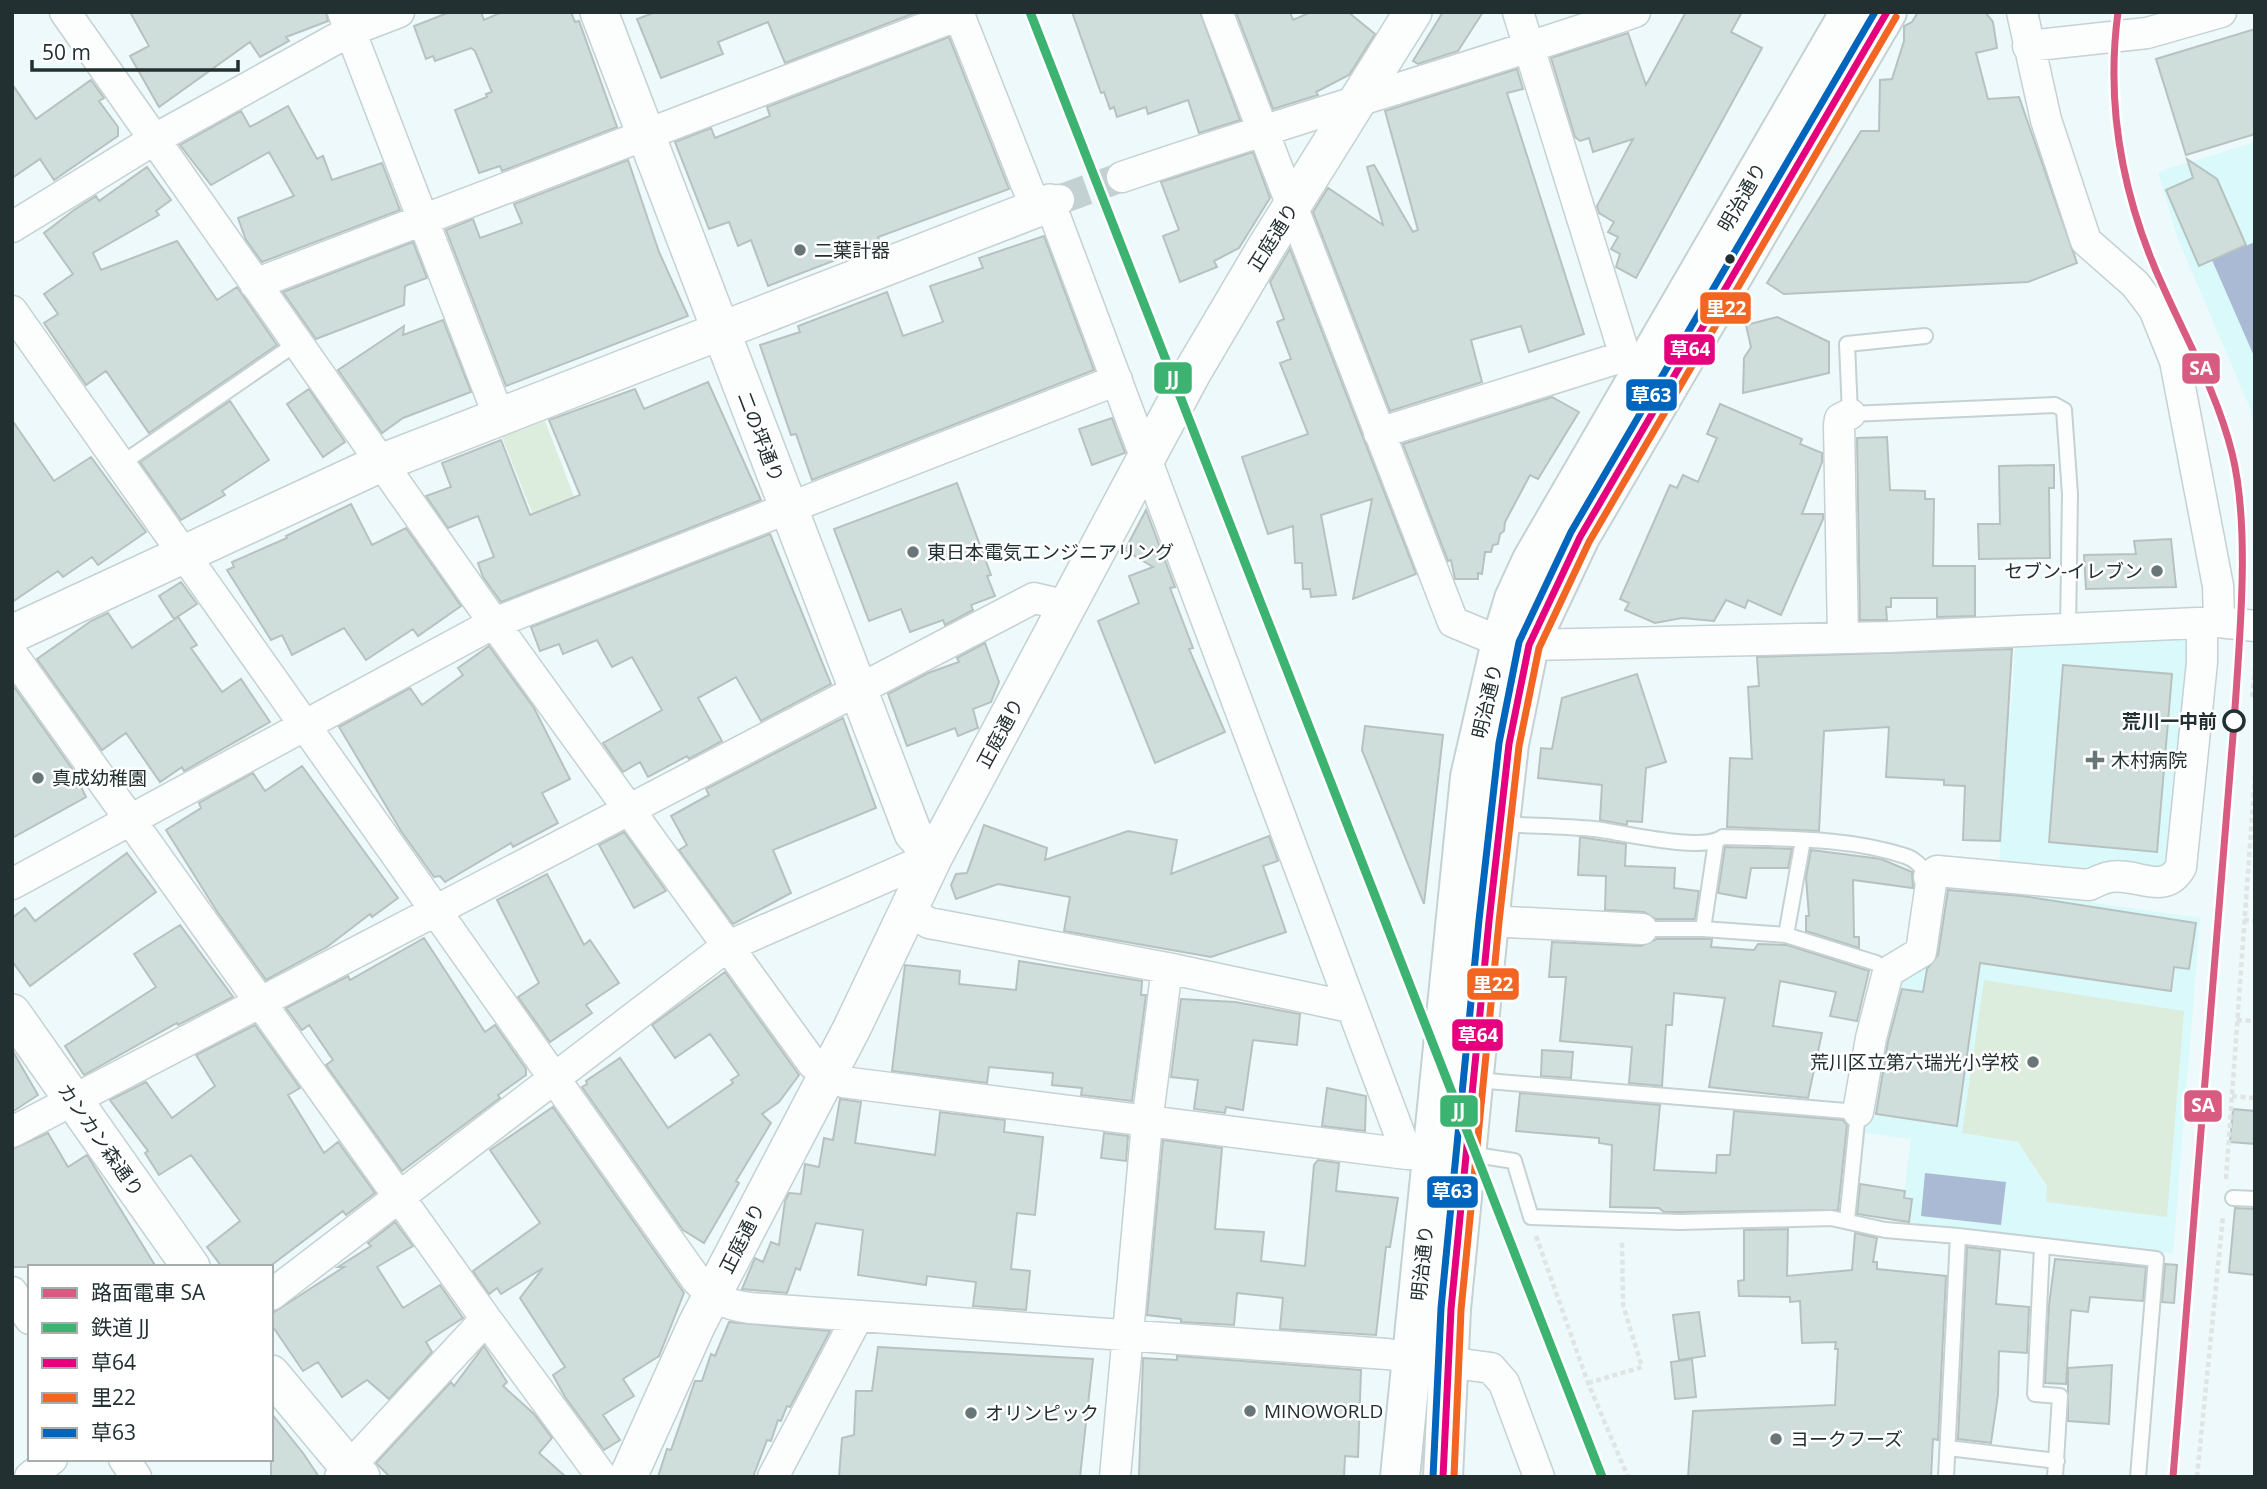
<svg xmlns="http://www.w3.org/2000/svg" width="2267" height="1489" font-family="'Open Sans','Noto Sans JP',sans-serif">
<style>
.built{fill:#daf9fb}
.green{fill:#ddeddd}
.water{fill:#aab9d4}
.building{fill:#cfdedb;stroke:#b7c1c0;stroke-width:2}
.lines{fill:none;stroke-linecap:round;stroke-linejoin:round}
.minor-tunnel{stroke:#c4d1d2;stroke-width:30;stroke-dasharray:30 15;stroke-linecap:butt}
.service-casing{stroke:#c5d1d2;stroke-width:18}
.minor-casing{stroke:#c5d1d2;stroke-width:33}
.tertiary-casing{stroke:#c5d1d2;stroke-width:40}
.primary-casing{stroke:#c5d1d2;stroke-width:42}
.path{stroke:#e0e4e4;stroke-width:4.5;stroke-dasharray:5 3.5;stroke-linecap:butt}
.service{stroke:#fcfefe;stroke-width:14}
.minor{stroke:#fcfefe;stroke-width:30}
.tertiary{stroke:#fcfefe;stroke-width:37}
.primary{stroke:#fcfefe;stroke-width:38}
.bus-1-casing{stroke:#fff;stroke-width:12}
.bus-2-casing{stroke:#fff;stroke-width:12}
.bus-3-casing{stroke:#fff;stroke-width:12}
.bus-1{stroke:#e5007d;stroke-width:7}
.bus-2{stroke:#f26522;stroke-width:7}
.bus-3{stroke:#0065bd;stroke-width:7}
.rail-1-casing{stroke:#fff;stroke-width:14}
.rail-1{stroke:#3cb371;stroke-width:9}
.tram-1-casing{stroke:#fff;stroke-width:12}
.tram-1{stroke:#d85b81;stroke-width:7}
.poi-dot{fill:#697677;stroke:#fff;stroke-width:2.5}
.bus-dot{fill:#223031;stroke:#fff;stroke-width:2.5}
.stop-dot{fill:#fff;stroke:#223031;stroke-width:3.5}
.labels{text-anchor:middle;stroke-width:5;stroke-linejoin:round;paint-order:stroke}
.street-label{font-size:19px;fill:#223031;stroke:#fff}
.poi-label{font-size:19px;fill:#223031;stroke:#fff;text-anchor:start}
.stop-label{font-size:19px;font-weight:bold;fill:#223031;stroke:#fff;text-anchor:end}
.line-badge{stroke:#fff;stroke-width:2.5}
.badge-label{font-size:19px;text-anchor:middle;font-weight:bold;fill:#fff}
</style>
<rect width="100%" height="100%" fill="#edf9fa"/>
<path class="built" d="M2255,142V435L2250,408L2178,239L2158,172Z
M2191,639L2173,868L2086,875L1999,868L2007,709H2011L2015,646Z
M1941,881L2200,918L2173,1254L1900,1223L1911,1139L1865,1133L1888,990Z"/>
<path class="green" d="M545,421L575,499L533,515L502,437Z
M1984,980L2184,1011L2167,1217L2046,1202L2047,1186L2018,1142L1962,1133Z"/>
<path class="water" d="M2255,242V356H2254L2212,260Z
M1925,1173L2006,1182L2001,1225L1921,1216Z"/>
<path class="building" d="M130,12H326L328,21L286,37L289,41L260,57L250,42L159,107L130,56L149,46Z
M450,12H481L484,20L502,12H571L575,22L579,21L617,127L502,171L500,166L479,173L455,110L487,97L486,94L492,92L475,51L471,48L435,61L433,56L426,59L414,26Z
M656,12H917L785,63L768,22L718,42L723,54L661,78L637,19Z
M1072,12H1200L1240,120L1199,133L1188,100L1148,114L1146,107L1117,117L1114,107L1110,109L1104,92L1101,93Z
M1236,12H1290L1293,20L1311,12H1348L1375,34L1349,75L1316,92L1318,95L1273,109Z
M1443,12H1483L1458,51L1418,64L1413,61Z
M1686,12H1742L1731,32L1762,48L1636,278L1616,267L1620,254L1611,249L1618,237L1608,232L1614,222L1599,213L1597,206L1633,139L1593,152L1589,138L1580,141L1575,137L1551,58L1628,33L1646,85Z
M1918,12H1985L1993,22L1997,48L1976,53L1988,99L2019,97L2077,263L2028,282L1784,294L1767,283L1861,131H1879L1880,80L1892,79L1904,41V26L1912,22Z
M2255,29V134L2186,155L2156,59Z
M949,37L1009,189L878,237L880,243L768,286L751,240L738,246L729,222L709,229L675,142L711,128L715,138L770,116L767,107Z
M1517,69L1523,89L1507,93L1584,334L1529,352L1521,326L1471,340L1482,382L1390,411L1313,212L1328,188L1383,225L1367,167L1374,165L1413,232L1418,230L1385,111Z
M91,80L104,98L99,101L118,127V136L54,180L40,159L12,178V84L36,119Z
M288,106L317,159L323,156L332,180L382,163L400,210L262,262L246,240L238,218L294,196L269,152L211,185L180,145L241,111L250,127Z
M1253,152L1270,198L1239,248L1214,261L1217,267L1180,282L1163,236L1179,230L1161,182Z
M2187,159L2217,179L2246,245L2199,266L2166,190L2193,178Z
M628,160L659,252L688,316L506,386L446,230L473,219L480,238L522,223L514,204Z
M147,167L171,200L156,211L159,215L93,253L101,270L177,241L217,300L237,287L277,345L149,433L106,371L86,385L44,323L58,314L44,294L73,274L44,233L74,210L96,196L99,201Z
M1044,236L1094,370L812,480L796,434L791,435L760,345L800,332L798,326L887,292L903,336L943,322L930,286L983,268L979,258Z
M413,242L427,278L405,286L404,305L316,339L283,292Z
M1290,249L1416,574L1353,599L1372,499L1321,515L1336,595L1311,597L1310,589H1303L1302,563H1295L1293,526L1268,534L1242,457L1308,434L1280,363L1291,359L1277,322L1284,319L1270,282Z
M1777,317L1829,342V373L1743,393L1744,358L1751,347L1746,325Z
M443,320L471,392L403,418L382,433L338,370L404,326L403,335Z
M708,382L761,500L501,602L483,577L478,563L494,557L478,516L448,528L426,496L451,487L442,463L501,440L530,515L580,495L549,420L635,389L644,409Z
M309,389L345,442L323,457L287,404Z
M1552,397L1579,412L1538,479L1530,475L1505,522L1504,531L1500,534L1498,544L1493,545L1491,552H1485L1482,574L1478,573V579H1455L1451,560L1448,561L1403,444Z
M230,401L269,460L222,491L225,495L181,520L140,462Z
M1720,404L1802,439L1800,444L1822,453V462L1802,514H1823V519L1781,615L1748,600L1745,608L1726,600L1714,621L1682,618L1655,623L1625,610L1629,603L1620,599L1670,485L1677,488L1683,475L1698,482L1717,438L1707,434Z
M1112,418L1125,453L1092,465L1079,429Z
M12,420L54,481L91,457L146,532L98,565L92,557L63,577L58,571L12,602Z
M1887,437L1890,490L1925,491V499H1934L1933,566H1975V616L1937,617V598H1891V607H1886L1887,620H1860L1857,438Z
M2054,465V488H2049L2050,558L1979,559L1978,524H2000L1999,466Z
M957,483L991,575L987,576L995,596L971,605L973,610L945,625L943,620L910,632L901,609L869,621L834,529Z
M351,504L372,545L406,528L461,606L418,636L413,629L366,660L344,628L292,655L282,635L271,640L227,570L234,567L232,562L287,538L286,536Z
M1146,510L1175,587L1170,588L1193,648L1189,649L1225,732L1155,763L1098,621L1139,603L1129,576L1153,567L1125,550Z
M770,534L831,684L761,721L736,677L698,698L722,741L689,759L687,756L648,777L640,762L623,772L603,743L662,710L632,657L612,667L597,640L563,654L559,644L540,651L531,627Z
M2171,539L2176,587L2086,589L2084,555L2136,554L2134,541Z
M181,582L197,604L174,619L159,596Z
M108,613L132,648L178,617L197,645L191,648L222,692L241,679L270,722L184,771L182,767L160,782L126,733L102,750L37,659L91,621Z
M985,643L999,682L991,702L973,709L978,728L958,736L955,728L907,746L888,694L928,673L959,662L957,658Z
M489,646L534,708L570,779L542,793L558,823L513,847L511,843L445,882L440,876L434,877L401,831L339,727L410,688L422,705L463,675L458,668Z
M2012,649L2000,841L1963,840L1965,786L1944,785V780L1886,777L1889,727L1824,731L1819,831L1727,827L1730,758L1752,759L1748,687L1759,686L1757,657Z
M2063,665L2172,674L2157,852L2049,842Z
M1637,674L1666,762L1646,768L1642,822L1627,821V825L1600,820L1602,785L1538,778L1541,748L1552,749L1562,698Z
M12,684L73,770L86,797L12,838Z
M843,718L876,808L773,850L791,893L733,924L679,850L687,845L671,816L709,795L706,789Z
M1365,726L1443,735L1424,904L1362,750Z
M302,766L398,898L372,917L370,914L327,947L266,980L218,913L166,830L201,808L199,803L253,773L265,791Z
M984,825L1047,848L1045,860L1128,831L1177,840L1171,874L1269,836L1278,861L1263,866L1286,932L1211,957L1064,931L1070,897L998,884L956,899L951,885L956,874L967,873Z
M624,832L666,891L634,908L599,845Z
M1580,837L1626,844L1625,866L1675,868L1674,888L1699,891L1695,919H1656L1644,912L1605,910L1606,876L1578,875Z
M1725,847L1768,848L1792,849L1788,868H1751L1746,898L1718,893Z
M1811,850L1881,859L1912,872L1913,888L1853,880L1854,937H1859V948L1806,931V916H1809L1806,877Z
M127,853L156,892L30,986L12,961V918L25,908L35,921Z
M547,874L584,945L590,940L619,983L586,1005L592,1013L550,1042L518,997L539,983L497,900Z
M1948,890L2022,896L2196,923L2189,969L2174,967L2171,991L1980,963L1957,1126L1876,1114L1888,1042L1902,989L1923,992L1927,969L1938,955Z
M180,925L233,997L178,1025L177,1023L84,1075L65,1046L156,987L134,954Z
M424,938L485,1032L495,1025L526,1069V1075L498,1095L500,1098L402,1171L326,1065L333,1060L309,1025L302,1030L286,1008L348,976L350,980Z
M1657,939H1712L1711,947L1754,950L1758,944L1787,945L1869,971L1857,1021L1830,1016L1836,992L1780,981L1773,1026L1822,1033L1808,1098L1709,1087L1725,998L1674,993L1672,1025H1666L1662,1086L1629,1083L1632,1047L1560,1041L1566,977H1549L1552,942L1641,946Z
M1019,961L1142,981L1141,995H1146L1132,1101L1081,1095L1082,1088L1052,1085L1053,1073L989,1067L987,1083L892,1071L905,965L960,971L959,984L1016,990Z
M725,972L799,1075L779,1102L762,1114L771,1123L736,1181L739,1183L704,1243L683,1230L582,1087L587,1084L586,1081L620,1058L668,1128L733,1083L731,1080L739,1075L710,1034L675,1058L652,1025Z
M1181,999L1235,1002L1300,1014L1297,1045L1253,1040L1243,1110L1226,1107L1225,1113L1194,1109L1198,1080L1171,1077Z
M255,1025L300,1088L288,1095L324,1153L338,1142L375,1193L346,1215L343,1211L269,1267H222L207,1247L240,1221L191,1155L159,1175L145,1153L148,1151L110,1100L146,1082L172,1118L215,1086L196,1055Z
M12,1050L38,1095L12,1112Z
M1542,1050L1573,1052L1571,1078L1541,1076Z
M1327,1088L1366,1096L1365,1131L1322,1126Z
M1520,1093L1660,1105L1654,1170L1716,1173L1717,1155H1730L1734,1111L1843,1120L1847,1125L1838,1210L1680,1212H1664L1659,1208L1610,1207L1612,1145L1599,1143V1138L1516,1131Z
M840,1099L861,1102L855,1143L935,1155L940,1112L1005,1120L1004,1132L1043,1137L1035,1215L1017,1213L1011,1269L1030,1271L1026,1310L973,1306L976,1282L927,1276L926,1285L858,1275L863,1230L816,1223L800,1270L796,1268L787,1293L742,1289L755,1258L763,1262L771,1242L779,1245L785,1201L789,1193L801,1194L805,1164L819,1167L824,1138L833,1140Z
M553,1107L684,1293L659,1356L623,1379L634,1396L603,1415L620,1440L604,1450L565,1397L553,1375L565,1367L520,1298L543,1268L501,1294L497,1288L489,1294L473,1271L540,1223L490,1150Z
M2233,1109L2255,1111V1144L2230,1142Z
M48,1133L68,1167L87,1155L156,1267H12V1149Z
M1104,1133L1128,1136L1126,1161L1101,1158Z
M1163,1140L1222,1148L1215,1229L1264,1232L1261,1261L1305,1266L1314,1165L1318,1160L1339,1163L1336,1191L1398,1198L1390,1247H1386L1376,1335L1280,1329L1283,1298L1237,1293L1234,1325L1181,1322V1319L1147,1315Z
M1860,1184L1905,1191L1904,1198L1912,1199L1909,1222L1857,1214Z
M2235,1208L2255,1209V1275L2229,1272Z
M395,1222L413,1246L377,1267L403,1308L440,1285L463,1318L426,1342L432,1352L389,1399L367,1380L342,1397L318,1362L303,1371L271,1324V1314L344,1267H338L371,1246L368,1243Z
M1788,1229L1787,1276L1852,1270L1855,1233L1877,1238L1873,1262H1877V1269L1946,1276L1938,1440L1933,1439L1931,1477H1688L1693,1411L1835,1405L1838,1349H1835L1836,1342L1802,1343L1800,1301L1790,1302V1297L1739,1296L1738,1281L1744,1280V1230Z
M1967,1247L2000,1251L1996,1304L2029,1307L2027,1353L1999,1351L1998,1395L1991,1443L1958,1439Z
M2055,1259L2146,1267L2143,1301L2090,1297L2088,1312L2071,1310L2066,1384L2045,1383L2049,1305Z
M2165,1264L2177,1265L2174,1303L2162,1302Z
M1699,1312L1705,1356L1679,1360L1673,1315Z
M729,1322L830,1331L790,1407L787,1406L781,1421L778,1420L771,1441L767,1440L753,1477H658L667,1449L671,1450L695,1381H702L711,1354L715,1356Z
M484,1346L507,1382L503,1386L534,1414L552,1438L539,1453L566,1477H390L376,1463L451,1382L454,1386Z
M878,1347L1093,1359L1080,1477H839L842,1438L854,1435L856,1391H872Z
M1177,1356L1361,1370L1358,1457L1345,1456L1344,1477H1139L1143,1358L1177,1360Z
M1692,1359L1696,1397L1675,1399L1671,1362Z
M2112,1365L2109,1424L2068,1421V1368Z
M271,1413L303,1453L319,1477H271Z"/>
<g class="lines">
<path class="minor-tunnel" d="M1059,200L1122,177"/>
<g class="service-casing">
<path id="service" d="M1925,336L1847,344L1850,414L2055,405L2064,410L2070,494L2068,630
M121,464L297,343
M1501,824C1532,826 1563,826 1594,829C1622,832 1702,853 1723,837C1782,839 1848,837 1905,856C1916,859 1922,868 1929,877
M1642,929H1703L1786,935L1876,963L1888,972
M1703,929L1716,842
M1786,935L1803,840
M1476,1080L1858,1112L1847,1220
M1469,1154L1514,1161L1531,1217L1680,1222L1831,1218L1885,1230L1958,1236L2156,1259L2138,1477
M2233,1198L2255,1199
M2042,1246L2035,1394L2060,1396L2055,1477
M1948,1448L2057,1461
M1946,1477L1958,1236"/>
</g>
<g class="minor-casing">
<path id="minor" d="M65,12L494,623L813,1064L843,1082L1407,1154H1451
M343,12L499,417
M958,12L1036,209
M1217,12L1453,622L1501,642L1529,645L1888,637L2219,622L2255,626
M1518,12L1625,356L1662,376
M2022,12L2046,120L2086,241L2135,284L2154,309L2175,361L2218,586L2219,622
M2028,46L2147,33L2221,12
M1122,177C1292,119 1465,70 1635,12
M1059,200L1050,203L1407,1154
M12,227L155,139L350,31L399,12
M255,284L959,15
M12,311L696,1279C712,1297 725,1305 750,1308L1387,1354L1491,1368L1504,1383L1539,1477
M1379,433L1625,356
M1843,638L1839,425L1840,419L1850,414
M12,654L486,1319L602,1477
M12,884L494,623L1117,380
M908,911L929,923L1167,968L1350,1007
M1489,921L1642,929
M1858,1112L1871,1038L1888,972L1921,952L1931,883L1929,877L1937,871L2089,885C2096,882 2103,878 2110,877C2137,872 2164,897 2181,867L2202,662V623
M12,1132L1034,598L1068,606
M12,1292L30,1319
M271,1295L726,947L934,856
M124,1459L136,1477
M30,1477L52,1459
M340,1477L486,1319
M773,1477L858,1316
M1115,1477L1147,1123L1167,968"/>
</g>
<g class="tertiary-casing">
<path id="tertiary" d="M599,12L913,833L934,856
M12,634L381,463L1050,203
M12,1013L191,1267
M271,1374L347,1465L361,1477
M628,1477L697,1324L852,1028L934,856L1129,490L1193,371L1265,249L1413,12"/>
</g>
<g class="primary-casing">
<path id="primary" d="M1400,1477L1470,777L1501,642L1514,599L1532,560L1850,12
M1443,1477L1451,1309L1489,921L1509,744L1529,645L1580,537L1887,12"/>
</g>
<path class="path" d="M2252,697L2255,669
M2244,920L2255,921
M2237,1020L2255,1021
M2232,1096L2255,1098
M2226,1179L2255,775
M1536,1236L1588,1383L1628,1477
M1588,1383L1642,1367L1623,1305L1622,1240
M2197,1477L2223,1216"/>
<use href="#service" class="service"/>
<use href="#minor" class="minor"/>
<use href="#tertiary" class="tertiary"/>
<use href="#primary" class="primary"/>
<g class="bus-1-casing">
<path id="bus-1" d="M1443,1477L1451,1309L1489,921L1509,744L1529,645L1580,537L1887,12"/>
</g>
<g class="bus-2-casing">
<path id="bus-2" d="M1454,1477L1461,1310L1499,922L1519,746L1539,648L1589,542L1896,17"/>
</g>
<g class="bus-3-casing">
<path id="bus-3" d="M1433,1477L1441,1308L1479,920L1499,743L1519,642L1571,532L1875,12"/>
</g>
<use href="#bus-1" class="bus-1"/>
<use href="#bus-2" class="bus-2"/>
<use href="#bus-3" class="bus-3"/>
<g class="rail-1-casing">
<path id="rail-1" d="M1030,12L1602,1477"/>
</g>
<use href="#rail-1" class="rail-1"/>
<g class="tram-1-casing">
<path id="tram-1" d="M2118,12C2105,109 2124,203 2165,291C2189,344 2218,396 2232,453C2251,529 2239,643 2234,723L2173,1477"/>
</g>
<use href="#tram-1" class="tram-1"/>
</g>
<g class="poi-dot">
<circle cx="800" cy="250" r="7"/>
<circle cx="913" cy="552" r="7"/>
<circle cx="2157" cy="571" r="7"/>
<path d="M2091.5 749.5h7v7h7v7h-7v7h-7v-7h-7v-7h7z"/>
<circle cx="38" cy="778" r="7"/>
<circle cx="2033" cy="1062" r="7"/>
<circle cx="1250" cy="1411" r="7"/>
<circle cx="971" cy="1413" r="7"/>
<circle cx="1776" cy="1439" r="7"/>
</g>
<circle class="bus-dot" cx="1730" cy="259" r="6"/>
<circle class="stop-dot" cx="2234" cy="721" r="10"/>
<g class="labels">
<g class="street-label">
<text transform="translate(1742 197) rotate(-60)" y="7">明治通り</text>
<text transform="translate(1273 237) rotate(-58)" y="7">正庭通り</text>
<text transform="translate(761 437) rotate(69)" y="7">二の坪通り</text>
<text transform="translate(1487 701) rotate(-77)" y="7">明治通り</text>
<text transform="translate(1000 733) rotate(-62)" y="7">正庭通り</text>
<text transform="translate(101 1140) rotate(55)" y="7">カンカン森通り</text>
<text transform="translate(742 1238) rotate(-63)" y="7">正庭通り</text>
<text transform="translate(1422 1263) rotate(-84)" y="7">明治通り</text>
</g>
<g class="poi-label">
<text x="814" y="257">二葉計器</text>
<text x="927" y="559">東日本電気エンジニアリング</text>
<text x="2143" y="578" text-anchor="end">セブン-イレブン</text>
<text x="2111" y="767">木村病院</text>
<text x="52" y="785">真成幼稚園</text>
<text x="2019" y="1069" text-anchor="end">荒川区立第六瑞光小学校</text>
<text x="1264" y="1418">MINOWORLD</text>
<text x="985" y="1420">オリンピック</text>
<text x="1790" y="1446">ヨークフーズ</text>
</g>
<g class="stop-label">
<text x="2217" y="728">荒川一中前</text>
</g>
</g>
<g class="line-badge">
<rect x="1699" y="291" width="53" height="34" rx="7" fill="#f26522"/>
<rect x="1663" y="333" width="53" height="33" rx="7" fill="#e5007d"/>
<rect x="2181" y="352" width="40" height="33" rx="7" fill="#d85b81"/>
<rect x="1153" y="361" width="40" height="34" rx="7" fill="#3cb371"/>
<rect x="1625" y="378" width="53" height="34" rx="7" fill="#0065bd"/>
<rect x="1466" y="967" width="54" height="34" rx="7" fill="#f26522"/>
<rect x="1451" y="1018" width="53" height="34" rx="7" fill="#e5007d"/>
<rect x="2183" y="1089" width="40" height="34" rx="7" fill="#d85b81"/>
<rect x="1439" y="1094" width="40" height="34" rx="7" fill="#3cb371"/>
<rect x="1426" y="1175" width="53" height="34" rx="7" fill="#0065bd"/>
</g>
<g class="badge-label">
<text x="1726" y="315">里22</text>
<text x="1690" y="356">草64</text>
<text x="2201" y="375">SA</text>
<text x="1173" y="385">JJ</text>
<text x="1651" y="402">草63</text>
<text x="1493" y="991">里22</text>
<text x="1478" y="1042">草64</text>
<text x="2203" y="1112">SA</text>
<text x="1459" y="1117">JJ</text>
<text x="1452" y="1198">草63</text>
</g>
<rect width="2267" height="1489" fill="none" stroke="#223031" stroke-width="28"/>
<rect x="28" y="1265" width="245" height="196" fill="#ffffff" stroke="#a7acad" stroke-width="2"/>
<rect x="42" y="1288" width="35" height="10" fill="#d85b81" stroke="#a7acad" stroke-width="2"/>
<text x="91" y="1300" font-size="21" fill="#223031">路面電車 SA</text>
<rect x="42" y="1323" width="35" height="10" fill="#3cb371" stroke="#a7acad" stroke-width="2"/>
<text x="91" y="1335" font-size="21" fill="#223031">鉄道 JJ</text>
<rect x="42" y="1358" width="35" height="10" fill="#e5007d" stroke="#a7acad" stroke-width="2"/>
<text x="91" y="1370" font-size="21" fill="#223031">草64</text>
<rect x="42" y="1393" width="35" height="10" fill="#f26522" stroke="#a7acad" stroke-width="2"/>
<text x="91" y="1405" font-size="21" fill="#223031">里22</text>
<rect x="42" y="1428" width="35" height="10" fill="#0065bd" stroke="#a7acad" stroke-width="2"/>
<text x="91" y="1440" font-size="21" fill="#223031">草63</text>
<path d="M32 60v10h206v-10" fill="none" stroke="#223031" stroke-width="3.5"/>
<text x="42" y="60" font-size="21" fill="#223031" stroke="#ffffff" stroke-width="5" paint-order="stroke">50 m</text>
</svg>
